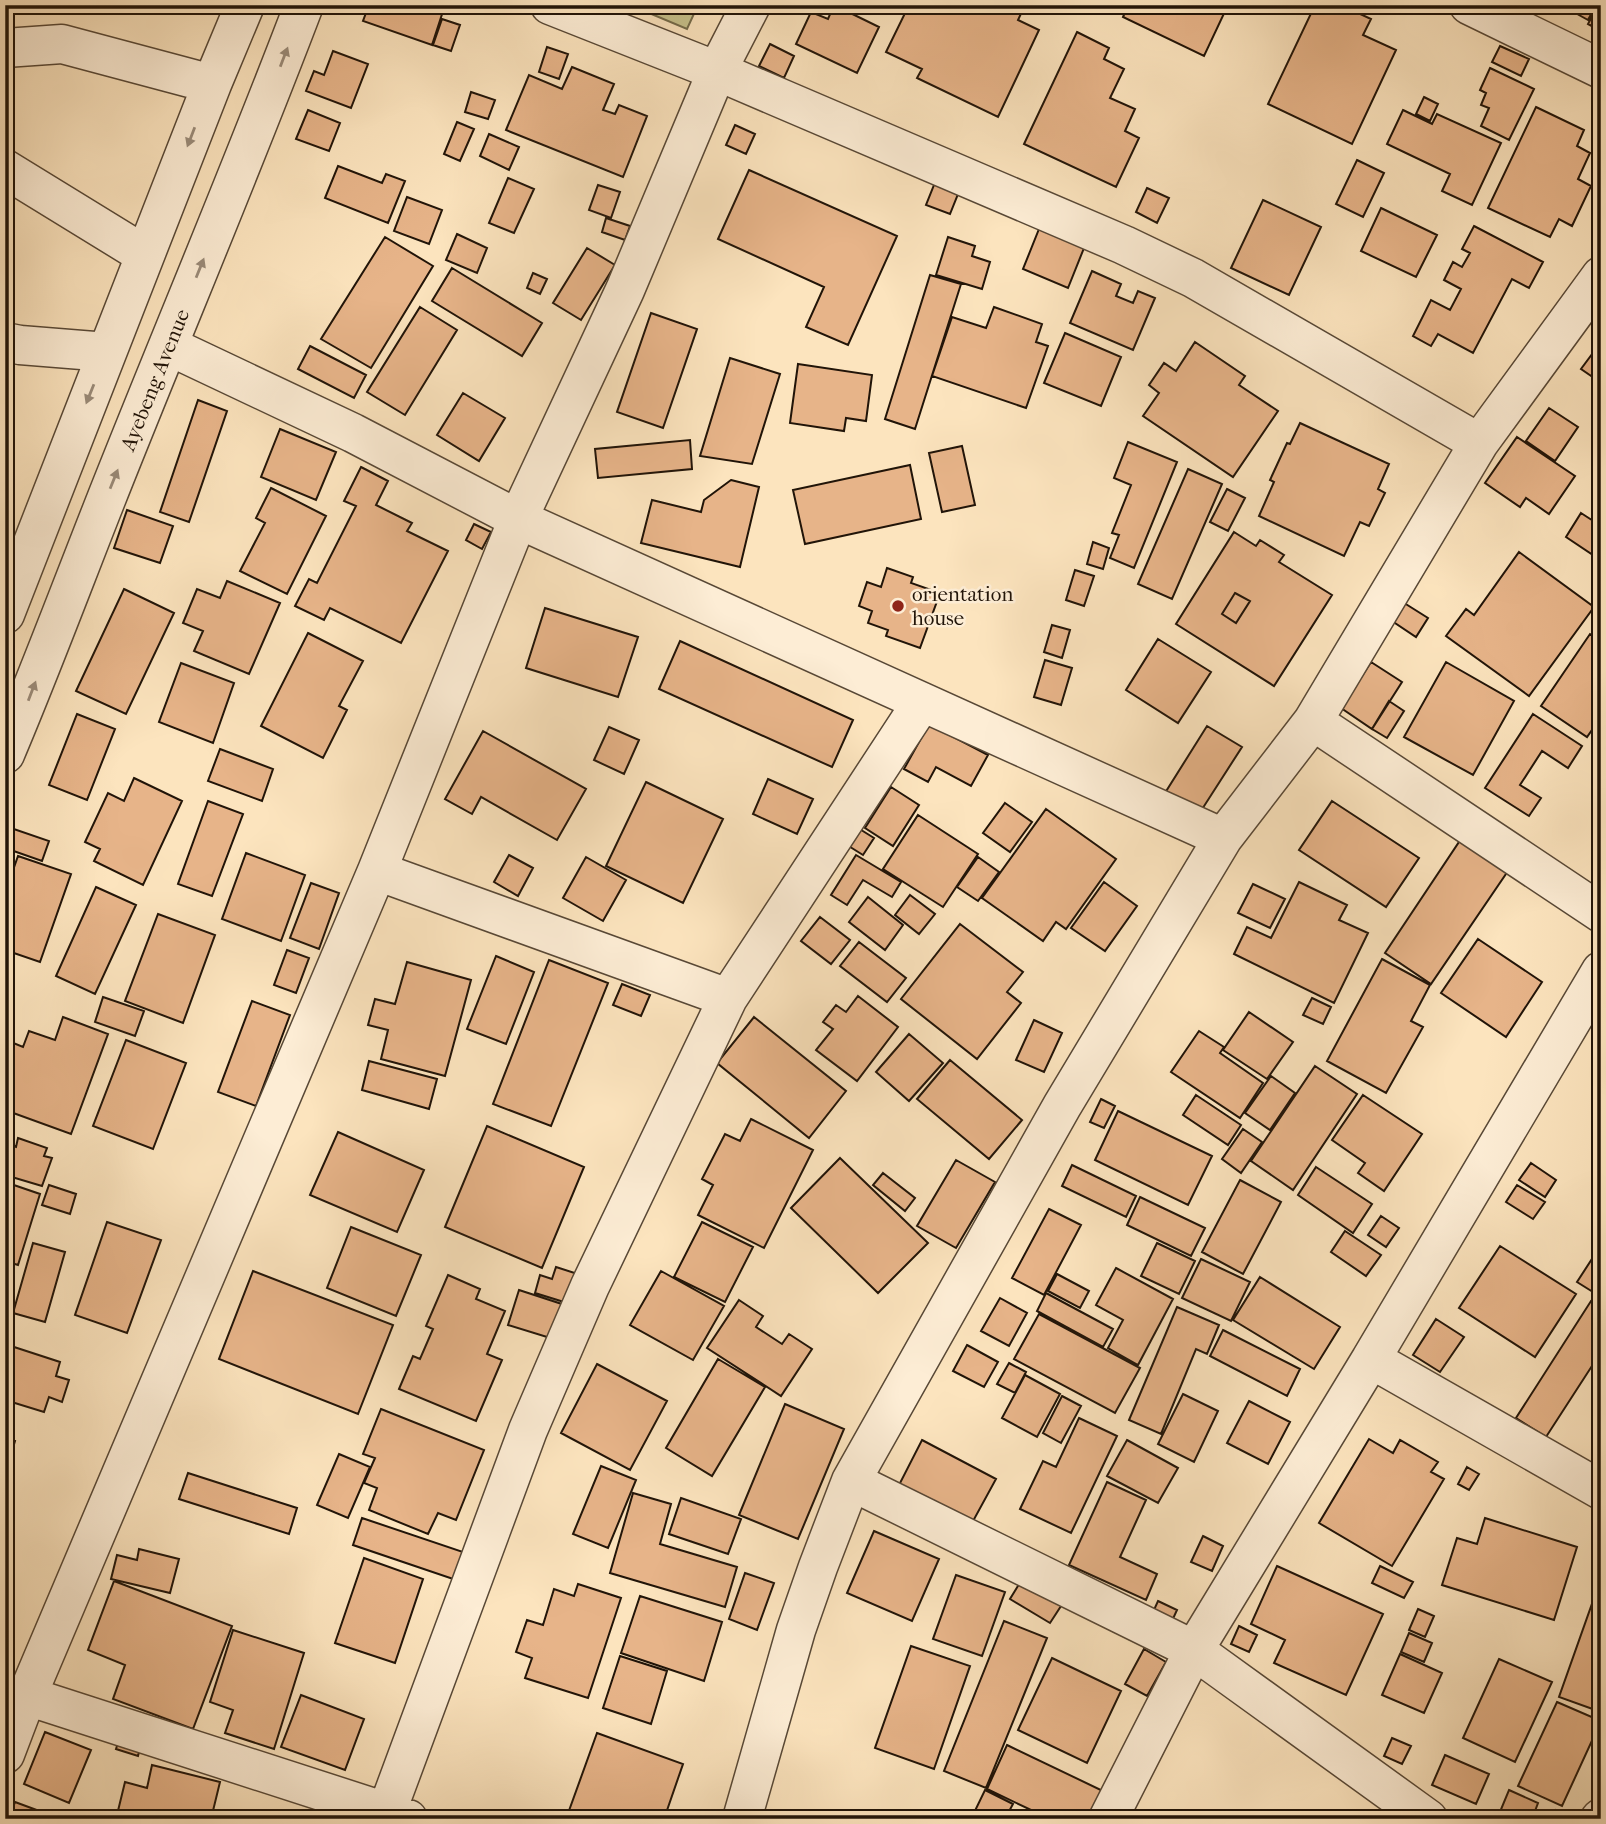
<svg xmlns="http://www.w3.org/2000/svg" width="1606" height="1824" font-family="'IM FELL French Canon',serif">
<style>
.green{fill:#c7c28c;stroke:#746b4a;stroke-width:2}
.building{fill:#e7b489;stroke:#211408;stroke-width:2;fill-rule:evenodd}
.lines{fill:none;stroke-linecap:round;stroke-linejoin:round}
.minor-casing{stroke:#584836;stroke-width:41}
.minor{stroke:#fdedd5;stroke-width:38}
.oneway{fill:#9a8b79}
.poi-dot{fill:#8f2418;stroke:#fdedd5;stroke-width:2.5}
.labels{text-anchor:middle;stroke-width:5;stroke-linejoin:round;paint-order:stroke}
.street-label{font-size:21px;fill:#211408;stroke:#fdedd5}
.poi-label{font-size:21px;fill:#211408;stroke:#fdedd5;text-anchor:start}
</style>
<rect width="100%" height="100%" fill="#fce4be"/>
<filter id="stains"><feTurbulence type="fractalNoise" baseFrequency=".00286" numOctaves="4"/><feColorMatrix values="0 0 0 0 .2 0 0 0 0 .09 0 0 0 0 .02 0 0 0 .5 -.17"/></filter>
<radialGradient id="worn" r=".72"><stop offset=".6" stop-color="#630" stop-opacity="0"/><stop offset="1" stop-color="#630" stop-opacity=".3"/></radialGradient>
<path class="green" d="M630,5H698L687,29Z"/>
<path class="building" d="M369,5H445L432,45L363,21Z
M834,5L879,27L857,73L796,44L811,12L828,19Z
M879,5H896L893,12Z
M909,5H1025L1018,20L1039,30L998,117L917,78L922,69L886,52Z
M1128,5H1228L1204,56L1123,17Z
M1315,5H1341L1371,19L1363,35L1396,50L1352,144L1268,104Z
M1561,5H1596L1588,20Z
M1598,5H1601V31L1588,24Z
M442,19L460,25L451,51L433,45Z
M1077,32L1109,48L1104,59L1124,69L1110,98L1135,109L1125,131L1139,138L1116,187L1024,144Z
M770,44L794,56L784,78L759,66Z
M1500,46L1529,59L1521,76L1492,62Z
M547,47L568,54L559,79L539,72Z
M333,51L368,64L351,108L306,91L314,71L324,75Z
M572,67L614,84L603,110L615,114L619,105L647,116L623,177L506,130L529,75L562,89Z
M1490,68L1534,89L1509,140L1481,126L1489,108L1481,105L1486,93L1480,90Z
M471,92L495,100L488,119L465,112Z
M1424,97L1438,104L1430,121L1416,114Z
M1536,107L1584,130L1577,146L1590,153L1578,179L1591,186L1572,226L1559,219L1550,237L1488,208Z
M308,110L340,123L329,151L296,139Z
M1403,110L1432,124L1437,114L1501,143L1472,205L1442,191L1450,174L1387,144Z
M457,122L474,129L460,161L444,154Z
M735,125L755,134L746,154L726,145Z
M489,134L519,147L509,170L480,156Z
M1357,160L1384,173L1363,217L1336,204Z
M338,166L382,183L386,174L405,181L388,223L325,198Z
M749,170L897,236L848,345L806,327L824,287L718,239Z
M508,178L534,189L514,233L489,223Z
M936,180L960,189L950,214L926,205Z
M598,185L620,192L611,218L589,210Z
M1147,188L1169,198L1157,223L1136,212Z
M407,197L442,210L429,244L394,231Z
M1263,200L1321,227L1289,295L1231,268Z
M1381,208L1437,235L1416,277L1361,251Z
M606,218L630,226L625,240L602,232Z
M1474,226L1543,262L1529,288L1512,279L1473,353L1438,334L1431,346L1413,336L1431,300L1450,310L1461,289L1444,280L1453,262L1462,267L1470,253L1462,249Z
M1039,229L1084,248L1068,288L1023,269Z
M457,234L487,248L477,273L446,260Z
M385,237L433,266L371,368L321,339Z
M948,237L975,246L972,256L990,262L982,289L936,275Z
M587,248L615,265L581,320L553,303Z
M452,268L542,323L522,356L432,301Z
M1092,271L1121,284L1116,296L1133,303L1138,291L1155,298L1133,350L1070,323Z
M533,273L547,279L540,294L527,288Z
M930,275L961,284L915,429L885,419Z
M420,307L457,330L405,415L367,392Z
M994,307L1042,324L1036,342L1048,346L1026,408L932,376L952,317L986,328Z
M651,313L697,329L663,428L617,412Z
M1065,333L1121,357L1101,406L1044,383Z
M1195,342L1245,376L1239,385L1278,411L1233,477L1143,416L1159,393L1149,385L1164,363L1176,371Z
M1601,342V382H1600L1581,369Z
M310,346L366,375L354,398L298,369Z
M730,358L780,374L752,464L700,456Z
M798,364L872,375L866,421L846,418L844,431L790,423Z
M463,393L505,418L479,461L437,435Z
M198,400L227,411L189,522L160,512Z
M1549,408L1578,427L1555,461L1526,441Z
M1300,423L1389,464L1378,489L1385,493L1369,526L1360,522L1344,556L1259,516L1274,482L1270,480L1287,443L1290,444Z
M280,429L336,452L316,500L261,477Z
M1517,437L1575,476L1549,514L1526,498L1520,507L1485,483Z
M690,440L692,469L598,478L595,449Z
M1128,442L1177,462L1134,568L1110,558L1119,535L1112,533L1131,485L1114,478Z
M962,446L975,505L942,512L929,453Z
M910,465L921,519L805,544L793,490Z
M1601,466V483L1593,478Z
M361,467L388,481L376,505L412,523L407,531L448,551L401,643L330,608L324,620L295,606L309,579L317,583L356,506L344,501Z
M1188,469L1222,484L1172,599L1138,584Z
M731,480L759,487L740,567L641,543L652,500L701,512L704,500Z
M271,488L326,516L287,594L240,571L265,523L256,518Z
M1227,489L1245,498L1228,531L1210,522Z
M127,510L173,526L160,563L114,548Z
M1581,513L1601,526V549L1596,557L1566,537Z
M474,524L491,532L482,549L466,540Z
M1234,532L1256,546L1260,540L1284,555L1279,562L1332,595L1274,686L1176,624ZM1235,593L1250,601L1236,623L1222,614Z
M1093,542L1109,548L1103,569L1087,564Z
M1519,552L1594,607L1529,696L1446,636L1466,609L1474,615Z
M887,568L913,577L911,583L940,593L920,648L886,636L888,630L868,623L872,611L859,606L867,582L881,587Z
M1075,570L1094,576L1084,606L1066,600Z
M227,581L280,603L249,674L194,651L203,631L183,623L197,589L220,598Z
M124,589L174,613L126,714L76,691Z
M1235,593L1250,601L1236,623L1222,614Z
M1401,601L1428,618L1416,637L1389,619Z
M545,608L638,637L618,697L526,668Z
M1052,625L1070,630L1062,658L1044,652Z
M308,633L363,661L339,706L347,710L323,758L261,726Z
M1590,634L1601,641V717L1587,737L1541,706Z
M1158,639L1211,672L1178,723L1126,690Z
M680,641L853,720L832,767L659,689Z
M1045,660L1072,668L1061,705L1034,697Z
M1371,662L1402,682L1372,729L1341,708Z
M1446,662L1514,701L1473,775L1404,737Z
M181,663L234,683L213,743L159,722Z
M1389,701L1404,711L1387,738L1372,729Z
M77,714L115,729L87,800L49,785Z
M1533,714L1582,746L1568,768L1542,751L1520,785L1541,798L1529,816L1485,788Z
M929,724L988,755L971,786L936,767L928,782L904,769Z
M1207,726L1242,747L1199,814L1165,793Z
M609,727L639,740L624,774L594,760Z
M483,731L586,789L557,840L481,797L472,814L445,799Z
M220,749L273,769L262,801L208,781Z
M134,778L182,801L143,885L94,861L100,849L85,842L108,793L124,801Z
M768,779L813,799L797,834L753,814Z
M646,782L723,819L683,903L606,866Z
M891,787L919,805L893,846L865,828Z
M208,801L243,814L212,896L178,884Z
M1332,801L1419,858L1386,907L1299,850Z
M1005,803L1032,822L1010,852L983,833Z
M1046,809L1116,859L1066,929L1056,922L1043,941L982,898Z
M918,815L978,854L943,907L883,869Z
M5,826L49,841L42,861L5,848Z
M858,828L874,838L863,855L847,845Z
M1463,836L1510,868L1431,984L1385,953Z
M246,853L305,875L281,941L222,919Z
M509,855L533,868L518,896L494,882Z
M856,855L901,882L892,897L863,880L847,905L831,895Z
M18,856L71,874L40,962L5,950V893Z
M586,857L626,880L603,921L563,898Z
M978,857L999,872L978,901L957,887Z
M1104,882L1137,906L1105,951L1071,928Z
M1299,882L1347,905L1339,920L1368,933L1334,1003L1234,954L1247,927L1271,938Z
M311,883L339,893L319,949L290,938Z
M1253,884L1285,899L1270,928L1238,913Z
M96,887L136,905L95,994L56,976Z
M910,895L935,914L919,934L895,915Z
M868,897L903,925L885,950L849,922Z
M158,914L215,935L183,1023L125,1001Z
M820,917L850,940L831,964L801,941Z
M960,924L1023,972L1007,992L1021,1003L977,1059L901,999Z
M1478,939L1542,982L1506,1037L1441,993Z
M859,942L906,978L887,1002L840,966Z
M287,950L309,958L296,993L274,985Z
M496,956L534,972L506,1044L467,1029Z
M1382,959L1430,985L1411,1021L1423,1027L1386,1093L1327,1061Z
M549,960L608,983L551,1126L493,1104Z
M407,962L471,980L445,1076L381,1059L388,1030L368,1025L375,999L395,1004Z
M622,984L650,995L641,1016L613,1005Z
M858,996L898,1027L857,1081L816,1050L833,1029L823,1022L836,1005L846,1012Z
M103,997L144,1011L135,1036L95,1022Z
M1312,998L1331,1007L1323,1024L1303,1015Z
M252,1001L290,1015L256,1106L218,1092Z
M1249,1012L1293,1042L1267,1079L1223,1050Z
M63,1017L108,1034L71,1134L5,1110V1094L13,1073L5,1070L6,1040L23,1047L29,1031L55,1040Z
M754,1017L846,1091L809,1138L717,1063Z
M1034,1020L1062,1033L1044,1072L1016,1060Z
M1199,1031L1224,1047L1220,1053L1263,1083L1240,1118L1171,1072Z
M909,1034L943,1063L909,1101L876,1072Z
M126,1040L186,1063L153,1149L93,1126Z
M950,1060L1022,1120L989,1159L917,1099Z
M369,1061L437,1079L429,1109L362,1090Z
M1315,1066L1357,1094L1293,1190L1251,1161Z
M1271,1076L1295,1093L1270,1130L1245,1113Z
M1196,1095L1241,1125L1228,1145L1183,1115Z
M1363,1095L1422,1134L1384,1191L1358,1173L1365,1163L1332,1140Z
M1101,1099L1115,1106L1104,1128L1090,1122Z
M1118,1111L1212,1156L1188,1205L1095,1160Z
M751,1119L813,1150L764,1248L698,1215L713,1185L702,1179L725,1134L740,1141Z
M487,1126L584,1167L542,1268L445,1227Z
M1243,1129L1262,1142L1241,1173L1222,1159Z
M338,1132L424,1170L397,1232L310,1195Z
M18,1138L47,1148L44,1156L52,1158L42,1186L5,1175V1143L16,1147Z
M840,1158L928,1243L878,1293L791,1208Z
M956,1160L995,1182L956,1248L917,1226Z
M1531,1163L1556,1180L1545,1197L1519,1180Z
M1072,1165L1136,1196L1126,1217L1062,1186Z
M1316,1167L1372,1204L1353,1233L1298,1195Z
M883,1173L915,1198L905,1211L873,1185Z
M1240,1180L1281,1202L1243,1274L1202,1252Z
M5,1182L40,1194L18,1265L5,1261Z
M49,1185L76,1194L70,1214L42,1205Z
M1517,1185L1545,1202L1533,1219L1506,1202Z
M1140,1197L1205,1228L1191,1256L1127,1225Z
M1049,1209L1081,1225L1044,1295L1012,1278Z
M1381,1216L1399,1228L1386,1247L1368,1235Z
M107,1222L161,1240L127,1333L75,1315Z
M702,1222L753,1247L725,1302L674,1277Z
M351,1227L421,1255L396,1316L327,1288Z
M1345,1231L1381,1255L1366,1276L1331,1252Z
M33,1243L65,1252L45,1322L13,1313Z
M1157,1243L1195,1261L1179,1294L1141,1276Z
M1601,1245V1297L1577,1282Z
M1500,1246L1576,1294L1535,1357L1459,1308Z
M1201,1259L1250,1282L1231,1321L1182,1298Z
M556,1267L590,1278L580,1307L535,1293L540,1275L552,1279Z
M1116,1268L1173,1299L1138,1365L1108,1348L1123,1320L1096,1305Z
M253,1271L393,1325L358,1414L219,1359Z
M661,1271L724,1306L693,1360L630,1325Z
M1057,1274L1089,1291L1080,1308L1048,1291Z
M448,1275L480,1289L476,1299L505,1311L487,1354L502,1360L476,1421L399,1389L413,1356L420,1359L433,1329L426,1326Z
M1260,1277L1340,1327L1314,1369L1233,1320Z
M519,1290L571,1307L560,1341L508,1325Z
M1046,1293L1113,1329L1103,1347L1037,1311Z
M1000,1298L1027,1313L1009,1346L981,1331Z
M739,1300L763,1316L756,1327L782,1344L789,1334L812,1349L781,1396L707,1348Z
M1591,1301L1601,1307V1352L1546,1437L1516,1418Z
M1177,1307L1219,1325L1207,1354L1196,1349L1161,1434L1129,1420Z
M1039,1314L1140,1368L1115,1413L1014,1359Z
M1436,1319L1464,1337L1440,1372L1413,1355Z
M1223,1330L1300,1369L1287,1396L1210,1356Z
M967,1345L998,1362L984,1387L953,1371Z
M11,1346L60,1362L56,1376L69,1380L62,1402L49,1397L44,1412L5,1400V1353L9,1354Z
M718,1359L765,1387L712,1476L666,1448Z
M1009,1363L1026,1372L1015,1393L997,1384Z
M597,1364L667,1401L630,1470L561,1433Z
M1025,1375L1060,1394L1037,1437L1002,1418Z
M1183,1394L1218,1411L1194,1462L1158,1444Z
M1062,1396L1081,1406L1061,1443L1043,1433Z
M1249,1401L1290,1422L1268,1464L1227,1443Z
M785,1404L844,1429L798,1539L739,1515Z
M381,1409L484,1450L456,1520L438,1513L428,1534L369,1510L377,1488L364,1483L375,1458L363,1454Z
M1079,1418L1117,1436L1071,1533L1020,1509L1043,1461L1056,1467Z
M5,1438L15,1441L5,1476Z
M1369,1439L1393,1453L1400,1440L1438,1462L1431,1472L1444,1479L1392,1566L1319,1523Z
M922,1440L996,1479L972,1523L899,1485Z
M1127,1440L1178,1468L1158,1503L1107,1476Z
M339,1454L370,1467L348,1518L317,1505Z
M601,1466L636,1480L608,1548L573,1534Z
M1467,1467L1479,1474L1469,1490L1458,1484Z
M188,1473L297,1508L289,1534L179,1499Z
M1107,1482L1146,1500L1120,1557L1157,1574L1146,1600L1069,1565Z
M633,1493L671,1504L660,1544L737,1567L725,1607L610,1573Z
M681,1498L741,1519L728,1554L669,1534Z
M362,1518L472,1555L462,1582L353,1545Z
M1485,1518L1577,1547L1554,1620L1442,1585L1457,1538L1477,1544Z
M874,1531L939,1559L912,1621L847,1593Z
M1203,1536L1223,1546L1212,1571L1191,1562Z
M139,1549L179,1559L170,1593L111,1579L117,1555L137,1560Z
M364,1558L423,1579L395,1663L335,1643Z
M1277,1566L1383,1614L1346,1695L1274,1663L1285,1640L1251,1624Z
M1380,1566L1413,1582L1404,1598L1372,1583Z
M745,1573L774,1583L757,1630L729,1619Z
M956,1575L1005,1592L982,1656L933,1639Z
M114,1581L232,1626L193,1729L113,1699L125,1665L88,1650Z
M1021,1581L1061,1606L1050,1623L1010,1599Z
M578,1584L621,1598L588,1698L525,1678L532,1658L516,1652L527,1620L543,1625L554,1589L574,1596Z
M1599,1584L1601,1585V1712L1559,1697Z
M640,1596L722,1622L704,1681L621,1653Z
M1158,1601L1177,1610L1172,1621L1153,1612Z
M1418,1609L1434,1616L1425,1637L1409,1630Z
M1004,1621L1047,1638L986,1788L944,1771Z
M1239,1626L1257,1635L1249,1652L1231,1644Z
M233,1630L304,1653L274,1749L225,1733L233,1710L210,1702Z
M1409,1633L1432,1643L1424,1662L1401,1652Z
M911,1646L970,1666L934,1769L875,1748Z
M1144,1649L1166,1662L1147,1696L1125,1684Z
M1400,1654L1442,1673L1424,1713L1382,1695Z
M620,1656L667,1671L651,1724L603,1708Z
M1052,1658L1121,1691L1087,1763L1018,1730Z
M1499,1659L1552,1682L1515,1762L1463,1738Z
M301,1695L364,1719L345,1770L281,1747Z
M1557,1702L1601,1721L1562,1806L1518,1786Z
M122,1730L143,1737L138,1756L116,1749Z
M45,1732L91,1750L69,1803L24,1784Z
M597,1733L683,1764L664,1819H566Z
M1392,1738L1411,1746L1402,1764L1384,1756Z
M1007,1745L1105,1792L1092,1819H1050L987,1789Z
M1445,1755L1489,1774L1476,1804L1432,1785Z
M152,1765L220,1782L211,1819H116L125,1782L147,1788Z
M985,1790L1013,1804L1006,1817L1009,1819H971Z
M1509,1790L1538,1803L1532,1819H1497Z
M15,1802L61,1819H9Z
M1556,1810L1572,1818V1819H1551Z"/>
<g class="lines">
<g class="minor-casing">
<path id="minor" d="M550,5L717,71L1124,245L1193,278L1479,443
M1469,5L1601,69
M5,48L62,44L212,84
M5,169L145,255
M5,342L20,345L107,352
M169,346L353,433L518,519L1223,838
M5,614L212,84L245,5
M1313,721L1601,913
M5,754C41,669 73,583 107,497C172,333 241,171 304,5
M377,871L728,998
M1371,1359L1601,971
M851,1481L1194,1650L1428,1819
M27,1696L408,1819
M5,1754L27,1696L377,871L518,519L625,290L717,71L751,5
M387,1811L528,1430L590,1286L728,998L922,702
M742,1819L796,1630L818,1567L851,1481L1062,1106L1223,838L1313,721L1479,443L1601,276
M1108,1819L1194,1650L1371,1359L1601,1490
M1600,1819L1601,1818"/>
</g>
<use href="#minor" class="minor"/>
</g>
<defs><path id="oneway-solid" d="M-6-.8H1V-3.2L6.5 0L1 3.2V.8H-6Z" transform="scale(1.75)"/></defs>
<g class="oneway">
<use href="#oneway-solid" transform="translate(284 57) rotate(-69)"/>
<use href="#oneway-solid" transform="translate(191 137) rotate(111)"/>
<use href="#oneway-solid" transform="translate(200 268) rotate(-68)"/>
<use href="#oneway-solid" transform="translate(90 394) rotate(112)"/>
<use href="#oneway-solid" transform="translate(114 479) rotate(-68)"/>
<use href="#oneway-solid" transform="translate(32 691) rotate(-69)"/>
</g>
<circle class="poi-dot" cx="898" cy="606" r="7"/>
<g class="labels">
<g class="street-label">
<text transform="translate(155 380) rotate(-68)" y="7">Ayebeng Avenue</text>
</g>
<g class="poi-label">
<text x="912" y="601">orientation<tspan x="912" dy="24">house</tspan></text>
</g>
</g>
<rect width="1606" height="1824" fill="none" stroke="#fce4be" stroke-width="28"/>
<rect x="7" y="7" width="1592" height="1810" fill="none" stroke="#211408" stroke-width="3.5"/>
<rect x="14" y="14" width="1578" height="1796" fill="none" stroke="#211408" stroke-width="2"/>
<rect width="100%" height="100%" filter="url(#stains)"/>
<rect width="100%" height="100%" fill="url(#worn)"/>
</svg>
